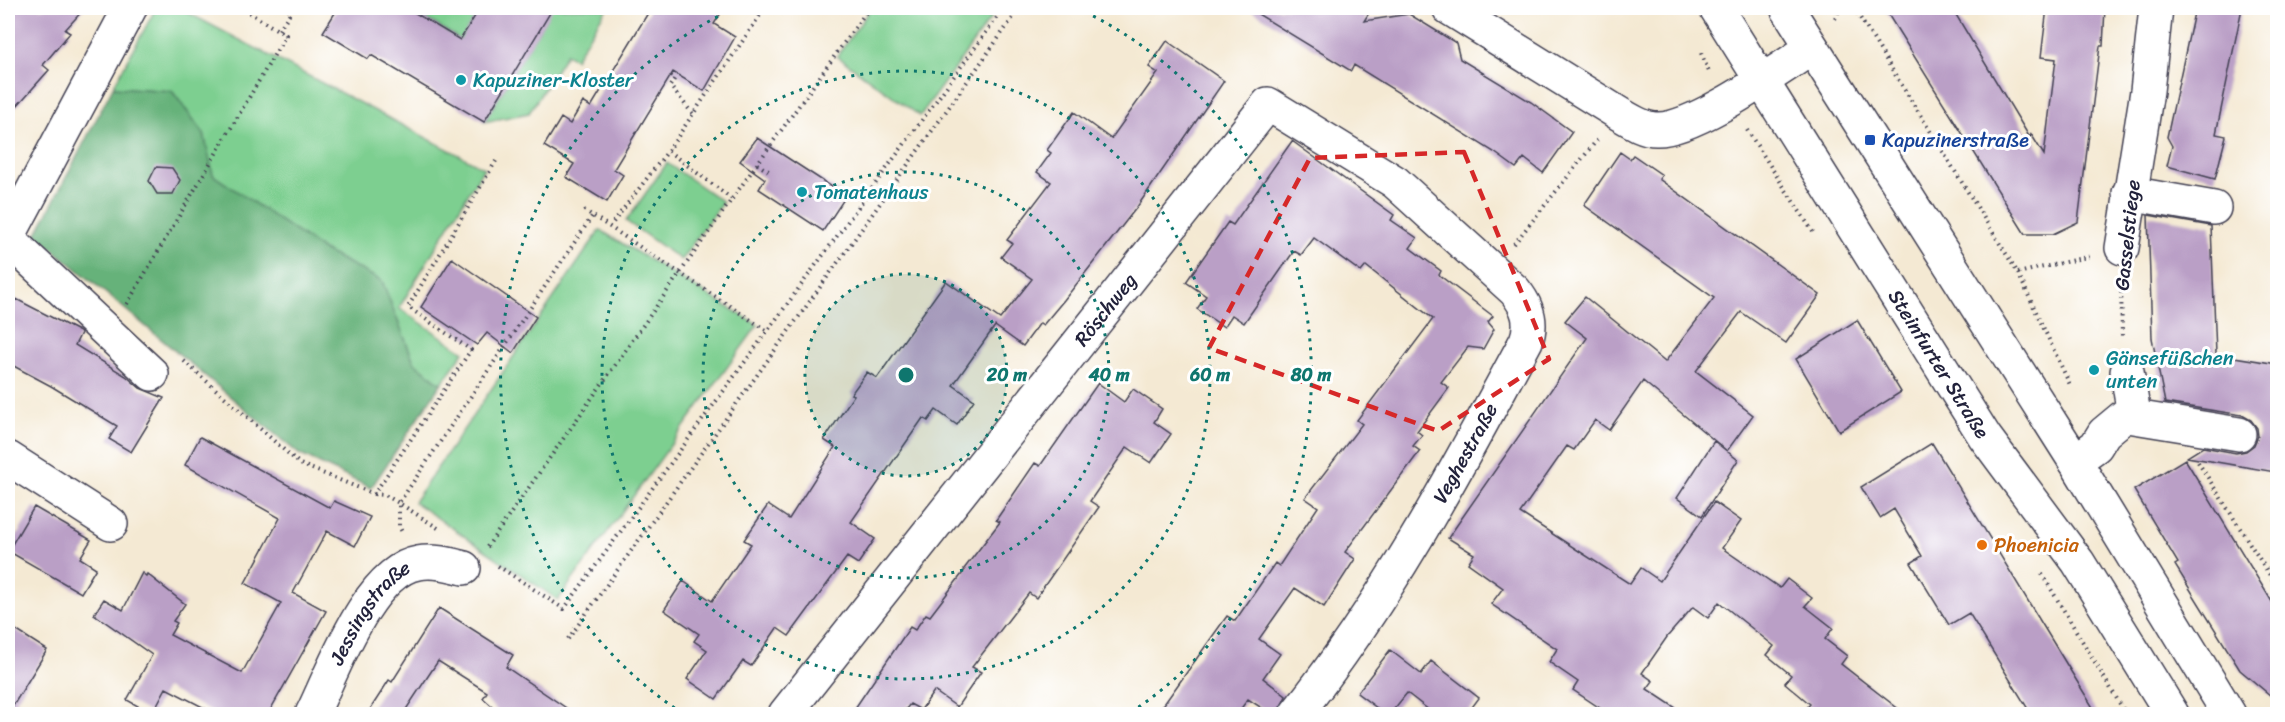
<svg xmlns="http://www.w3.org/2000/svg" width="2285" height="722" font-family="Sriracha,sans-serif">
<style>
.green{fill:#7dcf90;stroke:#507866;stroke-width:1.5}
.forest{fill:#66b27a;stroke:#446a5a;stroke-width:1.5}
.building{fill:#ba9fc6}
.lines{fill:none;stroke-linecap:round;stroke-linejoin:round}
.minor-casing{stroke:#424052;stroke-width:36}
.major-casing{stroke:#424052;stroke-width:36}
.path{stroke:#424052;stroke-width:4;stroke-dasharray:1.5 4.5;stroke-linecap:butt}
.minor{stroke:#fff;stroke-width:33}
.major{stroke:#fff;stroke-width:33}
.marked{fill:none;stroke:#d62828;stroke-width:4.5;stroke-dasharray:12 8;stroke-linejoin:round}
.ring{fill:none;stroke:#0f766e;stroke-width:3;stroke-dasharray:3 6}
.culture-dot{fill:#0f9aa8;stroke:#fff;stroke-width:2}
.transit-dot{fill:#1a4fb4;stroke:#fff;stroke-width:2}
.food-dot{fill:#e8710a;stroke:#fff;stroke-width:2}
.labels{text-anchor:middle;stroke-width:6;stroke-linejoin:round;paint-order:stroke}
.culture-label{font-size:20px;fill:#0d838f;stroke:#fff;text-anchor:start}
.transit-label{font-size:20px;fill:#164399;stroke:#fff;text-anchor:start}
.street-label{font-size:20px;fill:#22223b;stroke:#fff}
.food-label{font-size:20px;fill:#c56008;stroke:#fff;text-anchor:start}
.centre{fill:#0f766e;stroke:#fff;stroke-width:3}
.ring-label{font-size:18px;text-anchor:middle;font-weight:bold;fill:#0f766e;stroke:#fff;stroke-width:6;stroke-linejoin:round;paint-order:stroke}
</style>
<rect width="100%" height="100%" fill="#fff"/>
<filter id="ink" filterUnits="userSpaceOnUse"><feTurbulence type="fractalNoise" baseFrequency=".0167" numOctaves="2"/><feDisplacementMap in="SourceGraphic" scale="12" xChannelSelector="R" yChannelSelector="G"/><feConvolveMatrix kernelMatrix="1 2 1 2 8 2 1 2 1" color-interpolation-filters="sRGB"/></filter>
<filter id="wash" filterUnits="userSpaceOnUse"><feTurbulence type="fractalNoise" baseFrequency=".008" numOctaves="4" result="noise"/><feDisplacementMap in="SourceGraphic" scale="24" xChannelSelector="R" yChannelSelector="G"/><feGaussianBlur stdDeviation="1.35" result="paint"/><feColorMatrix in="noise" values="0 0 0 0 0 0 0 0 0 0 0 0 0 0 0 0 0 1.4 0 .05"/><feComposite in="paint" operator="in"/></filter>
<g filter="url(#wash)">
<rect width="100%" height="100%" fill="#f4e9d3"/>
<path class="green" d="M156,8H179L484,168L399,308L464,352L441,384L414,362L382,281L323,250L213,175L204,134L172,91L113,87Z
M418,8H480L461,40L415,12Z
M552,8H607L575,59L566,54L529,113L484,122Z
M871,8H998L920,116L837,56Z
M667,163L723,202L681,260L626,221Z
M600,230L758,325L558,600L414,502Z"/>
<path class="forest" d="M113,87L172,91L204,134L213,175L323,250L382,281L414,362L441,384L371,488L299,454L36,235Z"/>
<g id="blocks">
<path class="building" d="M16,8H85L65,30L70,33L43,65L49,70L8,116V17Z
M338,8H407L460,40L480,8H553L484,122L371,55L368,59L323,32Z
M651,8H724L714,24L735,37L704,91L673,72L614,169L623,175L607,202L566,177L574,164L544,146L561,118L570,124L583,102L591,107Z
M1248,8H1372L1364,21L1409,14L1456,43L1460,59L1531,102L1572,132L1543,173L1524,158L1516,168L1494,152L1354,65L1351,71Z
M1884,8H1952L2030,138L2031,134L2044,155L2056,59L2041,57L2047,8H2105L2103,46H2100L2078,222L2053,234H2025Z
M2195,8H2242L2216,134L2226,136L2215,179L2167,166L2172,146L2167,137Z
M1167,41L1224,81L1137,207L1064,300L1043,325L1040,323L1023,346L995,326L953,385L974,400L957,425L936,410L928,421L923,418L851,522L875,539L858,564L847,557L789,636L777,628L751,666L743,661L716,699L687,679L707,650L694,641L699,634L664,610L683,581L712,601L751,544L744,540L768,505L789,519L835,447L824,440L854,395L851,394L867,372L877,378L946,281L1000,319L1032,279L1001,257L1012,243L1007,240L1051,182L1037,172L1051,153L1047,150L1074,112L1111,139L1158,73L1149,67Z
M757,138L846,196L823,231L759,189L765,179L740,161Z
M1292,141L1394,215L1391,220L1417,238L1410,248L1441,271L1439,275L1493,316L1488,322L1494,329L1483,349L1468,347L1441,382L1449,388L1417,431L1422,435L1413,446L1420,451L1345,552L1355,559L1324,607L1295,588L1259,639L1280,654L1263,678L1286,696L1278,714H1271L1248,699L1237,714H1157L1227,616L1235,621L1275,563L1279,566L1318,507L1305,498L1362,424L1357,420L1433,319L1366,266L1361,272L1314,238L1301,255L1294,251L1244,323L1232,315L1224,327L1197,309L1206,296L1186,282L1228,222L1233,225Z
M1620,152L1630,159L1633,155L1662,175L1659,179L1820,295L1786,343L1741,312L1696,371L1753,415L1727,451L1643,381L1609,430L1595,420L1574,450L1567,446L1520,513L1630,584L1641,568L1660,581L1714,502L1741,521L1722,548L1780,588L1787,579L1812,598L1805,606L1833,628L1825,639L1847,656L1841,664L1905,714H1801L1810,704L1785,683L1791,675L1767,655L1774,646L1719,602L1708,618L1693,607L1667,637L1642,673L1653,681L1647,689L1685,714H1609L1573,690L1578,682L1549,662L1557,649L1491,604L1503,588L1468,563L1474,554L1448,538L1587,338L1565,321L1585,297L1665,362L1714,298L1584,205Z
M156,167L172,168L180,180L173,194H157L149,181Z
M2148,215L2211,226L2216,354L2277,364V456L2275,472L2187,457L2203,447L2236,453L2246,451L2254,445L2258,436L2257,428L2251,420L2242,415L2165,403L2152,338Z
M452,258L536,317L513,353L487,333L477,345L421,307Z
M16,299L78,331L81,333L75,345L126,376L140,388L164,398L131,452L109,439L117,426L51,386L8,363V316Z
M1857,320L1901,392L1839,431L1796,359Z
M1098,383L1124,402L1133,389L1162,409L1154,422L1171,434L1151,463L1127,447L1090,501L1099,507L1036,598L1029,593L972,667L981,672L957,707L934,691L921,710L910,704L902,714H851L910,627L915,630L926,614L930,616L965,570L964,569L1000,522L996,520L1035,463L1040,466Z
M200,437L330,508L334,501L370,517L355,546L327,531L293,593L326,611L268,714H216L166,688L152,714L127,700L152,655L94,614L104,599L123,610L142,573L146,576L147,574L185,604L173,621L177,623L170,635L242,673L281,603L245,583L280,518L185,465Z
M1714,441L1738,460L1702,516L1677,498Z
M1932,443L2067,665L2097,714H2031L1969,613L1949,625L1911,563L1922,556L1894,509L1880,518L1861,487Z
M2185,459L2277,610V701L2240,670L2175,565L2178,563L2134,490Z
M34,507L91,540L80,558L96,568L81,593L8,551Z
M439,608L513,655L506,667L575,714H501L483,698L487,692L438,661L403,714H367L389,680L392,682Z
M8,625L47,650L8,714Z
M1390,650L1421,674L1431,661L1479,698L1467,714H1434L1407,693L1390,714H1385L1357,693Z"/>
</g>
</g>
<g filter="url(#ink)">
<use href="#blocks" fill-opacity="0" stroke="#424052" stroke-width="1.5"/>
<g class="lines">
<g class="minor-casing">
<g id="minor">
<path d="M1449,8L1618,113C1630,120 1643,129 1656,129C1693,131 1779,69 1812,48"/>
<path d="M2129,193L2214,208"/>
<path d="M8,237L130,8"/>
<path d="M8,239L152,374"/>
<path d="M2122,248L2147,91L2156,8"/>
<path d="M2128,416L2239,434"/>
<path d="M8,458L111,524"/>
<path d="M2075,461L2096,446L2104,433L2133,409L2127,372"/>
<path id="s1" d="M312,714C332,674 368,571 418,563C433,560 449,564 464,568"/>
<path id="s2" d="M785,714L1268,104L1395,182L1515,291C1528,307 1533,322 1526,341C1456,471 1388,599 1296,714"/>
</g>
</g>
<g class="major-casing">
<g id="major">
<path id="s3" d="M1716,8L1985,437L2078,562L2172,714"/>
<path d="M1787,8L2075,461L2229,714"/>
</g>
</g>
<path class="path" d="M1854,8L2018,273L2071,387
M1835,19L1840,8
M279,30L293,8
M1701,53L1710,74
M671,76L675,78L670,86L693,114
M1747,130L1813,232
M668,151L765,8
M757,164L770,172
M732,199L869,8
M584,210L769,332
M1514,244L1597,140
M2018,273L2091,256
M2121,280L2122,339
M127,304L286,35L241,8
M184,361L300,464L374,494L471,350L408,307L496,161
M2198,462L2278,588
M374,494L385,495L399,503V526L402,532
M438,528L399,503L593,215
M487,547L732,199L668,151L611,225
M498,566L564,609L1004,8
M2042,574L2126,714
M568,639L1020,8"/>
<use href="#minor" class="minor"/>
<use href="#major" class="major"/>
</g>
</g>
<path class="marked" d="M1464,152L1549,359L1438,431L1209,348L1310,158Z"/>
<circle cx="906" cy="375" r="101" fill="#0f766e" fill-opacity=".12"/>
<g class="ring">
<circle cx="906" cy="375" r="101"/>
<circle cx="906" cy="375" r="203"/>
<circle cx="906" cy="375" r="304"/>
<path d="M682 713A405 405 0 0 1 735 8M1077 8A405 405 0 0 1 1130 713"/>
</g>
<g class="culture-dot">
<circle cx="461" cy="80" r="6"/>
<circle cx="802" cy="192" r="6"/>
<circle cx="2094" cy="370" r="6"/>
</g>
<rect class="transit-dot" x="1864" y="134" width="12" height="12" rx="3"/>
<circle class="food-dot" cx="1982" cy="545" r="6"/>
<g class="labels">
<g class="culture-label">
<text x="473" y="87">Kapuziner-Kloster</text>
<text x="814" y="199">Tomatenhaus</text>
<text x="2106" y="365">Gänsefüßchen<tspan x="2106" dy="23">unten</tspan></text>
</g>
<g class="transit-label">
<text x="1882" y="147">Kapuzinerstraße</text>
</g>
<g class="street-label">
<text transform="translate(2127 235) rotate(-84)" y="7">Gasselstiege</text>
<text dy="7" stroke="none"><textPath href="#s2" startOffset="516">Röschweg</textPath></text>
<text dy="7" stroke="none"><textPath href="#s3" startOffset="420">Steinfurter Straße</textPath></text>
<text transform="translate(1465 453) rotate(-61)" y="7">Veghestraße</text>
<text dy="7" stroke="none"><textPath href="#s1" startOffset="118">Jessingstraße</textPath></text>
</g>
<g class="food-label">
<text x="1994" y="552">Phoenicia</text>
</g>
</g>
<circle cx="906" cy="375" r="9" class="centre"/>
<g class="ring-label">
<text x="1007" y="381">20 m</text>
<text x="1109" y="381">40 m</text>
<text x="1210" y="381">60 m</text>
<text x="1311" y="381">80 m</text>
</g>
<rect width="2285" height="722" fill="none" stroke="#fff" stroke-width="30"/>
</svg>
